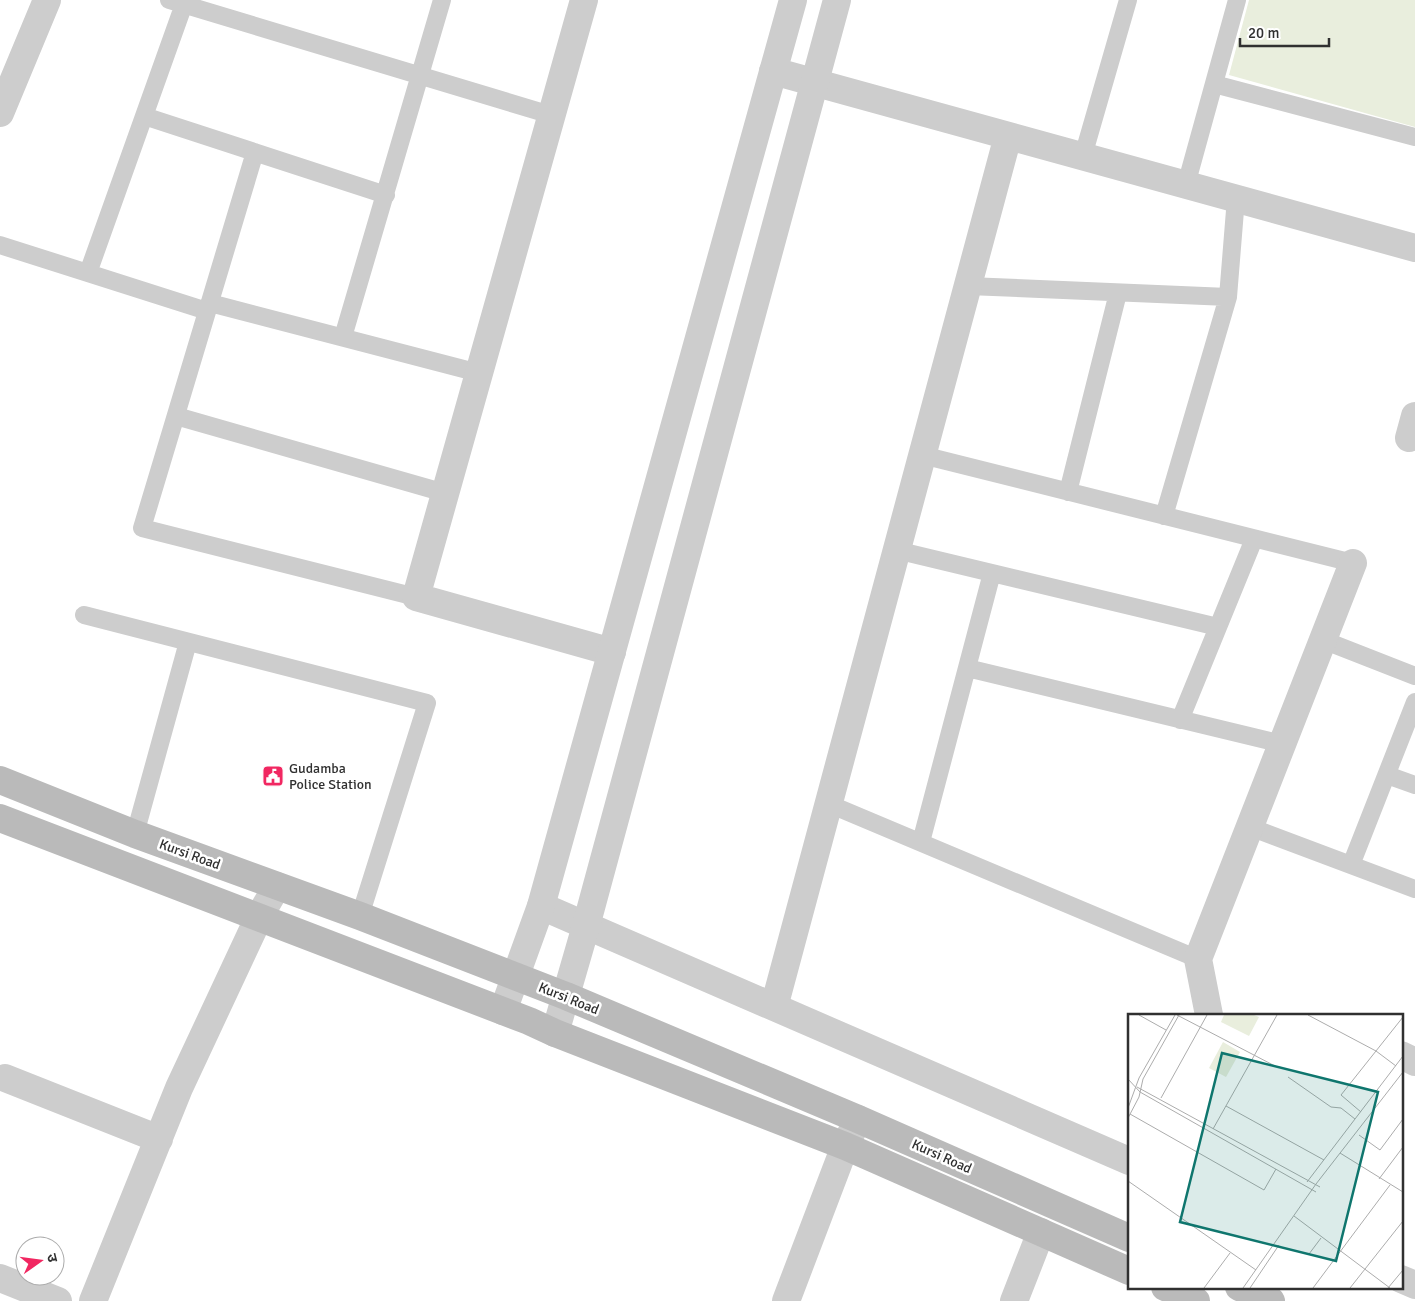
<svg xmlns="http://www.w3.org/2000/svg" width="1415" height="1301" font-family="Signika,'Noto Sans Devanagari',sans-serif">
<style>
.park{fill:#e9eedd}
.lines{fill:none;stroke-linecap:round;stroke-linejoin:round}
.service{stroke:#cdcdcd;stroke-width:18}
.minor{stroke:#cdcdcd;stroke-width:28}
.tertiary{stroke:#cdcdcd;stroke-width:28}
.secondary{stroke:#bababa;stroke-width:28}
.labels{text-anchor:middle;stroke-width:5;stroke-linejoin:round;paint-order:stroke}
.poi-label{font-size:14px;fill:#303030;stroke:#fff;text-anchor:start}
.street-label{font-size:14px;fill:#303030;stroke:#fff}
.inset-road{fill:none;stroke:#acacac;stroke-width:1}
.view{fill:#0f766e;fill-opacity:0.15;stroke:#0f766e;stroke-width:2.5}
.inset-edge{fill:none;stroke:#303030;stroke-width:2.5}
</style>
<rect width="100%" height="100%" fill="#fff"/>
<path class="park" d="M1249,0H1415V127L1229,75Z"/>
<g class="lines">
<path class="service" d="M169,0L551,115
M1214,84L1415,137
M144,116L386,195
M255,152L142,528L416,597
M1083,156L1128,0
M1186,185L1237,0
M0,245L207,311
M88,273L184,4
M968,286L1228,297
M210,303L479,373
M343,337L442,0
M176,416L445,493
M922,455L1353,563
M1068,492L1118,293
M1164,516L1228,297L1236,198
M896,550L1218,627
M84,615L427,703L360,916
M1323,640L1415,676
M967,668L1282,744
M1180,720L1254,539
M1387,775L1415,785
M829,804L1198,959
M1250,827L1415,889
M135,834L188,642
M921,842L992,573
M1351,865L1415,702"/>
<path class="minor" d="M584,0L416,597L612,652
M773,71L1415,248
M0,113L47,0
M1409,438L1415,416
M541,906L1129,1161
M774,1007L1008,136
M1209,1015L1198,959L1353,563
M1401,1055L1415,1062
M5,1078L159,1139
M0,1278L58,1301
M1401,1279L1415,1285
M93,1301L179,1088L259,917L277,886
M786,1301L845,1146L858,1119
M1014,1301L1041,1232"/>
<path class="tertiary" d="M503,1011L541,906L793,0
M555,1033L586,926L837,0"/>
<path class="secondary" d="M0,780L135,834L360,916L566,996L858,1119L1129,1238
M0,818L529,1021L555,1033L845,1146L1129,1271
M1165,1287L1196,1301
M1239,1287L1271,1301"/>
</g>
<defs>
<g id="civic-square" transform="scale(1.125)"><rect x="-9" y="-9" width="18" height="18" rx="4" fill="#f12761" stroke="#fff"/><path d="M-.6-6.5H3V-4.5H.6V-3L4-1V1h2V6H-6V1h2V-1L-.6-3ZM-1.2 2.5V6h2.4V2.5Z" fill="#fff"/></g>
</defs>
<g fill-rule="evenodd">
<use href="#civic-square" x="273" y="776"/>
</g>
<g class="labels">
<g class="poi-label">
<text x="289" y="773">Gudamba<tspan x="289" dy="16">Police Station</tspan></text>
</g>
<g class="street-label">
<text transform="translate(190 854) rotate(20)" y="5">Kursi Road</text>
<text transform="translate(569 998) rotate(22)" y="5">Kursi Road</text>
<text transform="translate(942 1156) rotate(24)" y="5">Kursi Road</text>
</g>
</g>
<g transform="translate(1128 1014)">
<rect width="275" height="275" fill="#fff"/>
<path d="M96,1H126L131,3L121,22L93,8ZM95,28L112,38L98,63L81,54Z" fill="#e9eedd"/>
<path class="inset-road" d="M11,1L38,16M49,1L147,52M180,1L248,37L268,52M160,63L203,93L213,94L227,105M0,65L12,78L188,178M9,73L192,173M33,84L79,1M98,92L196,146M0,94L11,64L47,1M233,98L213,81L275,3M2,100L136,176L148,155M0,104L11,83L15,65L51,1M85,115L149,1M231,121L252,136L275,105M212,139L275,178M251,165L275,133M0,167L128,256M179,168L275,42M166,202L262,274M181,240L193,224M76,274L102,239M115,274L188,170L275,58M122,274L151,231M185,274L262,171M222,274L275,207M260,274L275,256"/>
<path class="view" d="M94,39L250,78L208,247L52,208Z"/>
<rect width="275" height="275" class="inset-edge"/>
</g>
<g transform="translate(40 1261) rotate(76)"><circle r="24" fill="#ffffff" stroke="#acacac"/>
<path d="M0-4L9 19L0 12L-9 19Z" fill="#f12761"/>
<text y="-8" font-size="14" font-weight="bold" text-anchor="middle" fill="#303030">उ</text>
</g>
<path d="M1240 38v8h89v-8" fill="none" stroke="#303030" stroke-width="2.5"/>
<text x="1248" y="38" font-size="15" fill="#303030" stroke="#ffffff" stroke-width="4" paint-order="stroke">20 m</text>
</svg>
